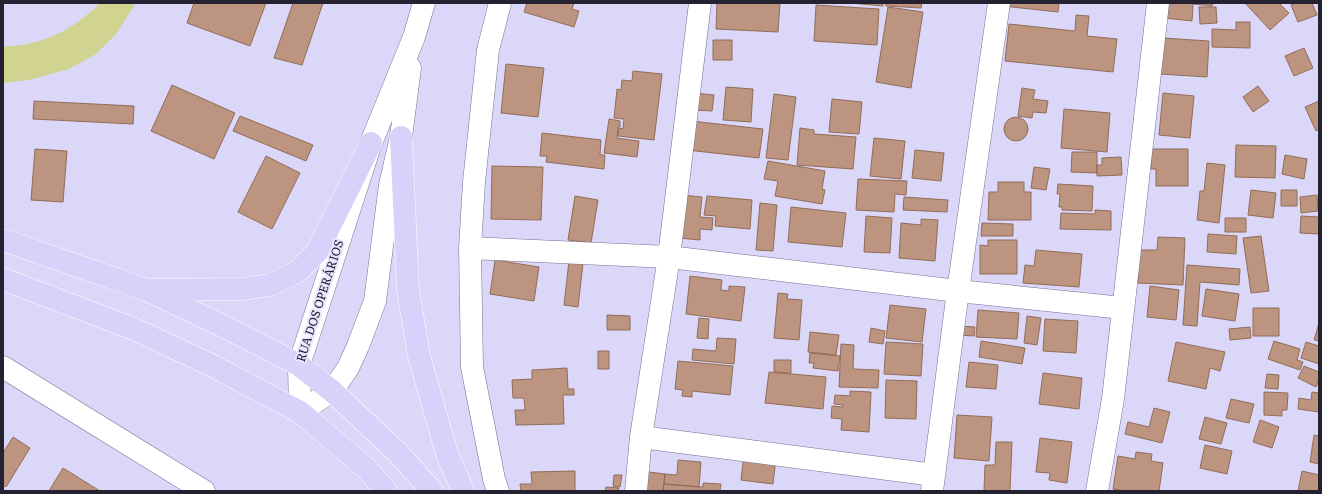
<svg xmlns="http://www.w3.org/2000/svg" width="1322" height="494" font-family="Literata,serif">
<style>
.green{fill:#d1d391}
.building{fill:#bc947f;stroke:#926c58}
.lines{fill:none;stroke-linecap:round;stroke-linejoin:round}
.minor-casing{stroke:#747095;stroke-width:23}
.tertiary-casing{stroke:#747095;stroke-width:23}
.trunk-casing{stroke:#fff;stroke-width:23}
.minor{stroke:#fff;stroke-width:22}
.tertiary{stroke:#fff;stroke-width:22}
.trunk{stroke:#d6d2fa;stroke-width:22}
.labels{text-anchor:middle;stroke-width:4;stroke-linejoin:round;paint-order:stroke}
.street-label{font-size:12px;fill:#242231;stroke:#e7e5ff}
</style>
<rect width="100%" height="100%" fill="#dad7f8"/>
<path class="green" d="M99,3H136L116,34L96,54L69,69L29,80L3,83V46C32,47 60,36 83,18C89,13 95,10 99,3Z"/>
<path class="building" d="M194,3H266L250,46L187,23Z
M293,3H323L302,65L274,58Z
M527,3H574L572,9L579,11L574,27L524,12Z
M717,3H780L778,32L716,29Z
M850,3H883V6Z
M886,3H922L921,8L886,6Z
M1003,3H1059L1058,12L1003,6Z
M1165,3H1213L1212,6L1193,4L1192,21L1164,18Z
M1245,3H1279L1289,13L1270,30Z
M1297,3H1312L1317,15L1298,22L1291,5Z
M816,5L879,9L877,45L814,41Z
M888,7L923,12L911,88L876,82Z
M1199,7H1216L1217,23L1200,24Z
M1076,15L1089,16L1087,36L1117,39L1113,72L1005,61L1009,24L1075,31Z
M1236,22H1250V48L1212,47V29L1236,30Z
M1163,38L1209,41L1207,77L1160,74Z
M713,40H732V60H713Z
M1304,48L1313,68L1294,76L1285,56Z
M506,64L544,68L538,117L501,113Z
M633,71L662,74L654,140L618,136L619,128L623,129L624,119L614,118L617,89L621,90L622,80L632,81Z
M172,85L235,113L214,159L151,131Z
M1258,86L1269,101L1253,112L1243,97Z
M726,87L753,89L751,122L723,120Z
M1022,88L1035,90L1033,99L1048,101L1046,113L1033,112L1032,118L1018,116Z
M694,93L714,95L712,111L693,110Z
M1163,93L1194,96L1190,138L1159,135Z
M774,94L796,97L788,160L766,158Z
M832,99L862,102L859,134L829,132Z
M34,101L134,106L133,124L33,119Z
M1319,101V129L1316,131L1305,107Z
M1064,109L1110,113L1107,152L1061,148Z
M240,116L313,145L306,161L233,131Z
M1004 129a12 12 0 1 1 24 0a12 12 0 1 1-24 0Z
M609,119L620,121V127H618L617,138L639,141L637,157L604,153Z
M691,121L763,129L759,158L687,150Z
M800,128L814,130V134L856,137L853,169L797,165Z
M542,133L601,140L600,155H605L604,169L546,162L547,156H540Z
M874,138L905,141L901,179L870,176Z
M1236,145L1276,146L1275,178L1235,177Z
M35,149L67,151L63,202L31,200Z
M1151,149H1188V186H1156V169H1151Z
M915,150L944,153L941,181L912,178Z
M1072,152H1097V173L1071,172Z
M1285,155L1307,159L1304,179L1282,174Z
M266,156L300,173L272,229L238,212Z
M1121,157L1122,175L1097,176V165H1102V158Z
M768,161L825,171L822,189L825,190L822,204L775,196L778,181L764,179Z
M1207,163L1225,165L1219,223L1197,220L1200,191H1204Z
M492,166L543,167L541,220L491,219Z
M1034,167L1050,169L1046,190L1031,188Z
M858,179L907,181L906,195L895,194L894,212L856,210Z
M998,182H1024V192H1031V220H988L989,192H998Z
M1058,184L1093,186L1092,211L1062,210V207H1059L1060,194H1057Z
M1251,190L1276,193L1273,218L1248,215Z
M1281,190H1297V206H1281Z
M681,195L702,197L700,217L713,218L712,230L700,229V240L678,238Z
M1317,195L1318,211L1301,213L1300,197Z
M575,196L598,200L591,243L568,240Z
M707,196L752,200L750,229L715,226L716,216L704,215Z
M904,197L948,200L947,212L903,210Z
M760,203L777,205L773,251L756,250Z
M791,207L846,213L842,247L788,242Z
M1095,210L1111,211V230L1060,229L1061,213L1095,214Z
M866,216L892,218L890,253L864,252Z
M1301,216L1319,217V234L1300,233Z
M1225,218H1246V232H1225Z
M921,219L938,220L935,261L899,258L901,223L921,225Z
M982,223L1013,224V236H981Z
M1208,234L1237,236L1236,254L1207,252Z
M1261,236L1269,291L1251,293L1243,238Z
M1158,237L1185,238L1183,285L1138,283L1139,250H1157Z
M988,240H1017V274H980V245L988,246Z
M1036,250L1082,254L1079,287L1023,283L1025,265L1034,266Z
M495,260L539,267L534,301L490,294Z
M569,261L583,263L578,307L564,305Z
M1187,265L1240,269L1239,285L1200,282L1197,326L1183,325Z
M690,276L722,280L721,290L729,291V286L745,287L741,321L686,314Z
M1150,286L1179,290L1176,320L1147,317Z
M1206,289L1239,294L1235,321L1202,316Z
M778,293L788,294L787,299L802,300L799,340L774,338Z
M890,305L926,309L922,342L886,338Z
M1253,308H1279V336H1253Z
M978,310L1019,313L1017,339L976,337Z
M607,315L630,316V330H607Z
M1027,316L1041,318L1037,345L1024,343Z
M699,318L709,319L708,339L697,338Z
M1045,319L1078,321L1076,353L1043,351Z
M1319,323V341L1314,340Z
M958,326L975,327L974,336L957,335Z
M1250,327L1251,338L1230,340L1229,329Z
M871,328L885,331L883,344L869,342Z
M810,332L839,335L836,355L808,352Z
M717,338L736,339L734,364L692,360L693,349L716,351Z
M981,341L1025,348L1022,364L979,357Z
M1274,341L1300,349L1297,360L1303,362L1300,370L1268,359Z
M886,342L923,344L921,376L884,374Z
M1176,342L1225,352L1220,371L1210,368L1206,389L1168,381Z
M1306,342L1319,346V364L1301,358Z
M841,344L854,345L853,369L879,370L878,388L839,387Z
M598,351H609V369H598Z
M810,353L840,356L838,371L813,368L814,363H809Z
M774,360H791V373L774,372Z
M678,361L733,366L730,395L692,391V397L682,396L683,390L675,389Z
M969,362L998,365L996,389L966,387Z
M1304,366L1319,372V380L1316,387L1298,378Z
M567,368L568,389H574V395H563L564,424L516,425L515,410H525L524,398H513L512,380L532,379V370Z
M769,372L826,377L823,409L765,403Z
M1043,373L1082,378L1079,409L1039,404Z
M1267,374L1279,375L1278,389L1265,388Z
M886,380L917,381L916,419L885,418Z
M850,391L871,392L869,432L841,430L842,419L831,418L832,406L843,407V405L834,404L835,395L850,396Z
M1264,392L1288,393L1287,410H1282V416L1264,415Z
M1312,392L1319,393V412L1298,409L1299,398L1311,400Z
M1231,399L1254,404L1249,423L1226,418Z
M1154,408L1170,412L1162,443L1125,434L1128,422L1149,427Z
M957,415L992,417L989,461L954,458Z
M1205,417L1227,423L1221,444L1199,439Z
M1260,420L1279,427L1272,448L1253,442Z
M1314,435L1319,436V464L1310,462Z
M13,437L30,448L6,487L3,485V453Z
M1040,438L1072,442L1067,483L1049,480L1050,473L1036,472Z
M996,442H1012L1010,491H984L985,465H995Z
M1205,445L1232,451L1227,474L1200,468Z
M1136,452L1152,454L1151,461L1163,463L1159,491H1126L1113,489L1118,456L1135,459Z
M744,454L776,458L773,484L741,480Z
M678,460L701,462L699,487L664,484L665,474L677,475Z
M63,468L100,491H49Z
M575,471V491H521L520,484H532L531,472Z
M641,471L665,474L663,491H639Z
M1302,471L1319,475V491H1298Z
M614,475H622L620,487L613,486Z
M703,483L721,484L720,491H663L664,484L703,487Z
M606,487L619,488L618,491H605Z"/>
<g class="lines">
<g class="minor-casing">
<path id="minor" d="M470,248L669,257L958,291L1123,308
M3,367L204,491
M641,437L934,475
M498,491L494,479L472,367L470,248L474,182L488,50L500,3
M636,491L641,437L669,257L700,3
M932,491L958,291L999,3
M1097,491L1113,399L1158,3"/>
</g>
<g class="tertiary-casing">
<path id="tertiary" d="M300,412L299,365L371,143L414,37L424,3
M300,412L332,391L348,368L358,346L375,301L390,185L401,137L410,68"/>
</g>
<g class="trunk-casing">
<path id="trunk" d="M401,137L408,290L419,356L447,454L463,491
M3,240L147,290L227,328L299,365L332,391L399,454L432,491
M3,279L134,329L211,365L300,412L366,468L386,491
M152,290L244,289L270,285L297,272L317,252L371,143"/>
</g>
<use href="#minor" class="minor"/>
<use href="#tertiary" class="tertiary"/>
<use href="#trunk" class="trunk"/>
</g>
<g class="labels">
<g class="street-label">
<text transform="translate(320 301) rotate(-72)" y="4">RUA DOS OPERÁRIOS</text>
</g>
</g>
<rect width="1322" height="494" fill="none" stroke="#242231" stroke-width="8"/>
</svg>
